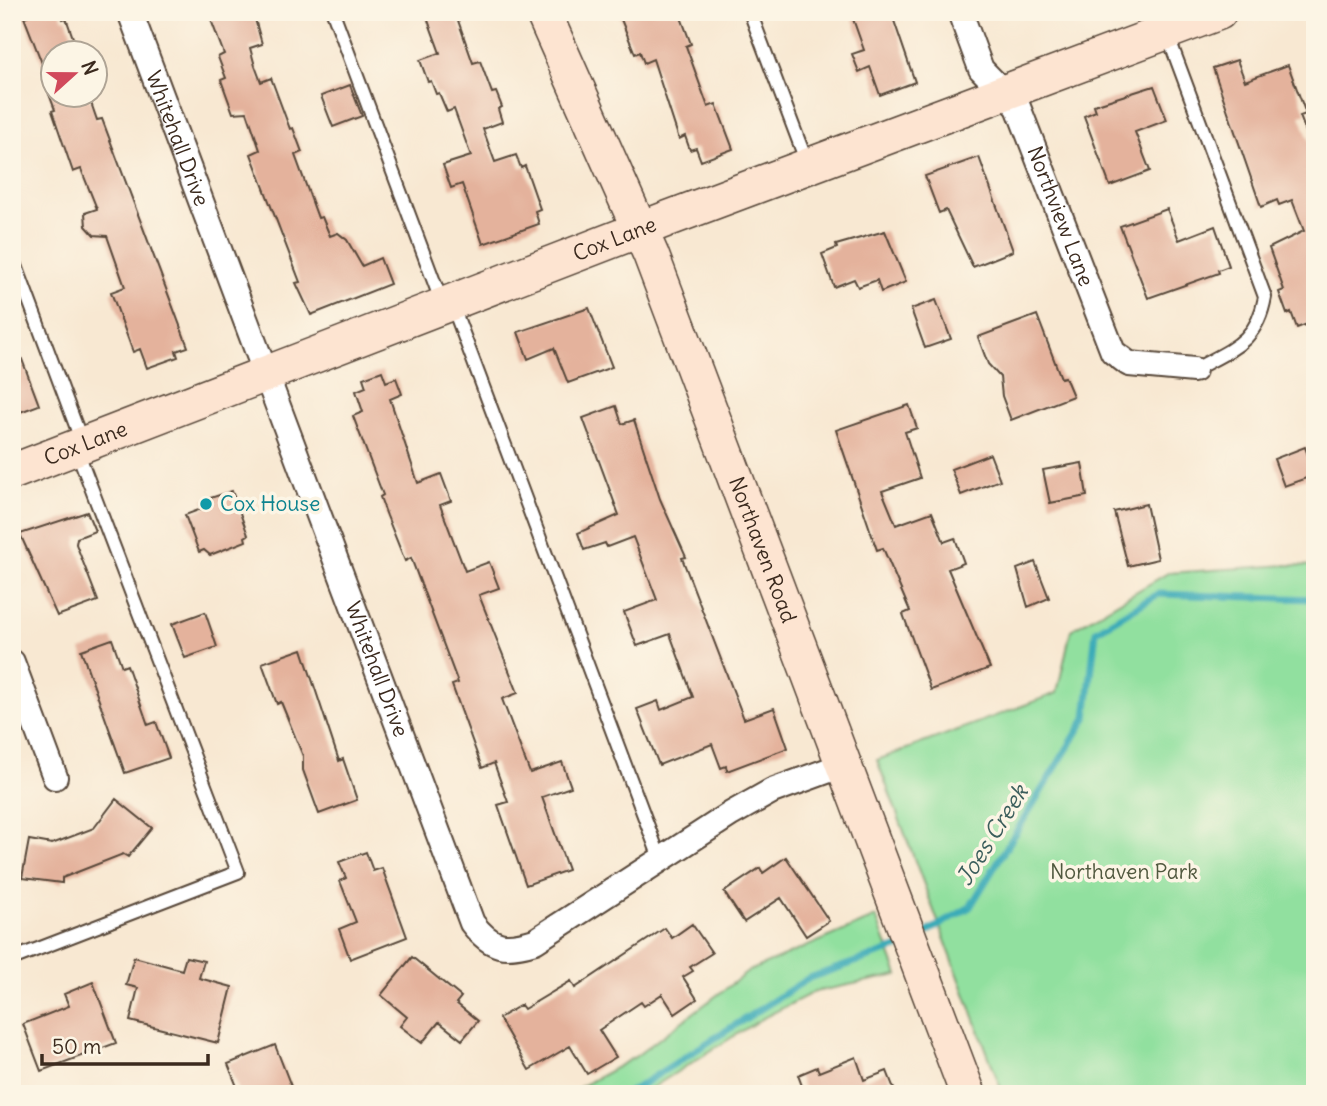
<svg xmlns="http://www.w3.org/2000/svg" width="1327" height="1106" font-family="Delius,sans-serif">
<style>
.green{fill:#91e09f;stroke:#66855e;stroke-width:2}
.lines{fill:none;stroke-linecap:round;stroke-linejoin:round}
.stream{stroke:#3babb8;stroke-width:7}
.building{fill:#e4b29c}
.lane-casing{stroke:#574639;stroke-width:16}
.street-casing{stroke:#574639;stroke-width:28}
.secondary-casing{stroke:#574639;stroke-width:38}
.lane{stroke:#fff;stroke-width:12}
.street{stroke:#fff;stroke-width:24}
.secondary{stroke:#fde4d1;stroke-width:35}
.culture-dot{fill:#0f9aa8;stroke:#fcf5e5;stroke-width:2.5}
.labels{text-anchor:middle;stroke-width:7;stroke-linejoin:round;paint-order:stroke}
.street-label{font-size:21px;fill:#3b2a1e;stroke:#fcf5e5}
.culture-label{font-size:21px;fill:#0d838f;stroke:#fcf5e5;text-anchor:start}
.park-label{font-size:21px;fill:#50583e;stroke:#fcf5e5}
.water-label{font-size:23px;font-style:italic;fill:#3b5e5c;stroke:#fcf5e5}
</style>
<rect width="100%" height="100%" fill="#fcf5e5"/>
<filter id="ink" filterUnits="userSpaceOnUse"><feTurbulence type="fractalNoise" baseFrequency=".0143" numOctaves="2"/><feDisplacementMap in="SourceGraphic" scale="14" xChannelSelector="R" yChannelSelector="G"/><feConvolveMatrix kernelMatrix="1 2 1 2 8 2 1 2 1" color-interpolation-filters="sRGB"/></filter>
<filter id="wash" filterUnits="userSpaceOnUse"><feTurbulence type="fractalNoise" baseFrequency=".00686" numOctaves="4" result="noise"/><feDisplacementMap in="SourceGraphic" scale="28" xChannelSelector="R" yChannelSelector="G"/><feGaussianBlur stdDeviation="1.57" result="paint"/><feColorMatrix in="noise" values="0 0 0 0 0 0 0 0 0 0 0 0 0 0 0 0 0 1.4 0 .05"/><feComposite in="paint" operator="in"/></filter>
<g filter="url(#wash)">
<rect width="100%" height="100%" fill="#f8e8d2"/>
<path class="green" d="M1287,565L1315,566V1094H1003L877,760L1057,693L1071,630L1168,573Z
M876,917L898,975L814,992L761,1019L642,1094H568L635,1057L749,971Z"/>
<g class="lines">
<path class="stream" d="M919,937L970,907L1086,718L1096,631L1158,594L1315,599
M627,1094L809,978L902,946"/>
</g>
<g id="blocks">
<path class="building" d="M25,12H60L63,19L66,18L78,52H52V89L24,17L27,16Z
M208,12H253L262,44L250,48L255,66L261,82L271,78L290,129L293,128L302,152L295,155L318,218L322,217L330,236L338,233L347,240L362,266L380,258L390,284L311,315L296,283L300,282L251,154L260,150L247,112L233,113L221,80L226,78L218,57L224,54Z
M425,12H455L473,63L480,61L492,93L496,92L502,107L498,109L502,122L483,129L495,162L516,155L521,168L525,166L540,209L535,211L539,224L483,244L462,184L451,188L443,165L471,156L454,109L447,112L439,93L436,94L431,81L428,82L420,60L440,53Z
M618,12H679L691,44L686,46L708,107L716,104L733,149L701,161L696,148L690,150L685,136L679,139L653,59L644,63L640,52L635,54Z
M872,12H891L915,82L880,95L870,67L859,72L852,54L864,50L853,19Z
M1237,60L1245,81L1288,65L1306,114L1300,116L1315,156V321L1297,328L1291,312L1287,314L1279,292L1284,290L1269,248L1304,231L1292,200L1279,205L1277,200L1261,207L1213,68Z
M350,85L362,116L333,127L321,96Z
M1154,86L1167,120L1135,132L1150,171L1110,186L1084,116L1096,111L1094,105Z
M49,94H80L82,100L89,97L97,120L102,119L188,347L176,351L178,357L147,368L140,349L133,352L111,292L125,287L107,236L94,235L86,226L85,213L97,209L81,169L73,172L52,111L55,110Z
M979,157L1013,251L973,267L946,210L939,213L925,176Z
M1167,209L1179,240L1215,226L1229,266L1218,270L1219,273L1148,298L1120,226Z
M885,231L906,282L881,292L877,280L858,287L854,279L834,287L822,254L837,248L836,245Z
M936,300L951,339L925,348L911,309Z
M589,308L612,367L568,383L554,348L528,359L518,332Z
M1037,315L1061,378L1065,377L1073,396L1011,420L1002,396L1000,377L988,364L978,337Z
M14,338L39,405L12,415V339Z
M382,371L386,382L396,378L402,394L390,399L418,483L441,474L451,501L440,505L465,571L489,562L499,588L479,595L518,693L502,699L530,773L562,762L571,787L542,797L568,870L526,885L498,805L508,802L494,763L482,768L452,685L458,683L411,558L405,561L387,516L380,497L383,495L353,416L363,412L356,391L366,387L363,378Z
M909,405L917,428L905,432L920,478L882,491L896,525L932,512L944,542L955,538L964,563L948,569L990,668L931,690L903,614L910,611L883,548L877,550L836,430Z
M616,406L622,424L634,420L660,499L686,557L682,558L744,719L774,708L788,748L727,771L726,766L721,768L712,744L659,765L637,709L658,701L661,710L693,697L670,634L637,646L624,612L657,600L633,537L607,547L605,543L584,550L578,533L619,515L583,418Z
M1305,447L1315,475L1284,486L1274,459Z
M990,454L1000,480L961,495L951,469Z
M1082,463L1087,496L1050,503L1043,470Z
M232,491L248,535L245,537L246,541L210,555L204,550L199,552L185,515L207,507L204,500Z
M1146,504L1158,559L1128,566L1114,512Z
M87,512L95,531L77,538L76,544L98,601L57,616L20,534Z
M1035,562L1049,598L1028,607L1017,569Z
M205,612L217,647L185,658L172,624Z
M112,639L122,667L127,665L148,725L156,722L169,758L125,773L81,650Z
M302,649L339,761L343,759L357,800L319,814L303,770V756L281,702L277,704L262,663Z
M116,799L152,828L128,857L123,854L62,878V883L22,878L29,840L52,844L94,828Z
M366,852L373,871L382,868L407,937L350,959L339,929L356,922L340,881L346,878L339,862Z
M786,857L829,921L806,936L781,898L744,922L724,892L760,868L763,873Z
M692,924L712,953L690,967L693,971L683,977L697,999L675,1014L662,994L644,1006L641,1002L599,1030L616,1057L587,1074L570,1046L529,1070L499,1018L521,1005L524,1009L571,981L575,988L665,928L672,938Z
M134,957L182,970L186,957L204,961L199,978L232,987L218,1043L130,1021L138,988L126,985Z
M412,957L461,997L456,1003L478,1021L462,1040L439,1022L422,1043L400,1026L407,1017L381,995Z
M93,982L116,1043L41,1071L23,1024L69,1006L64,994Z
M275,1045L294,1094H240L228,1064Z
M856,1057L864,1080L887,1071L896,1094H805L798,1075L817,1067L819,1072Z"/>
</g>
</g>
<g filter="url(#ink)">
<use href="#blocks" fill-opacity="0" stroke="#574639" stroke-width="2"/>
<g class="lines">
<g class="lane-casing">
<path id="lane" d="M333,12L442,303
M750,12L807,163
M1159,12L1265,297C1257,343 1231,349 1194,370
M12,255L82,442
M452,304L661,861
M12,959L238,872L76,448"/>
</g>
<g class="street-casing">
<g id="street">
<path id="s1" d="M130,12L472,923C492,949 505,950 535,941L731,814L772,791L843,765"/>
<path id="s2" d="M960,12L981,69L1018,107L1113,352L1129,364L1194,370"/>
<path d="M12,662L55,777"/>
</g>
</g>
<g class="secondary-casing">
<g id="secondary">
<path id="s3" d="M543,12L651,255L968,1094"/>
<path id="s4" d="M12,472L667,219L1219,12"/>
</g>
</g>
<use href="#lane" class="lane"/>
<use href="#street" class="street"/>
<use href="#secondary" class="secondary"/>
</g>
</g>
<circle class="culture-dot" cx="206" cy="504" r="7"/>
<g class="labels">
<g class="street-label">
<text dy="7" stroke="none"><textPath href="#s1" startOffset="135">Whitehall Drive</textPath></text>
<text dy="7" stroke="none"><textPath href="#s2" startOffset="231">Northview Lane</textPath></text>
<text dy="7" stroke="none"><textPath href="#s4" startOffset="646">Cox Lane</textPath></text>
<text dy="7" stroke="none"><textPath href="#s4" startOffset="79">Cox Lane</textPath></text>
<text dy="7" stroke="none"><textPath href="#s3" startOffset="581">Northaven Road</textPath></text>
<text dy="7" stroke="none"><textPath href="#s1" startOffset="702">Whitehall Drive</textPath></text>
</g>
<g class="culture-label">
<text x="220" y="511">Cox House</text>
</g>
<g class="park-label">
<text x="1124" y="879">Northaven Park</text>
</g>
<g class="water-label">
<text transform="translate(992 835) rotate(-58)" y="8">Joes Creek</text>
</g>
</g>
<rect width="1327" height="1106" fill="none" stroke="#fcf5e5" stroke-width="42"/>
<g transform="translate(74 74) rotate(69)"><circle r="33" fill="#fcf5e5" stroke="#afa495" stroke-width="2"/>
<path d="M0-5L12 26L0 18L-12 26Z" fill="#d1495b"/>
<text y="-10" font-size="19" font-weight="bold" text-anchor="middle" fill="#3b2a1e">N</text>
</g>
<path d="M42 1054v10h166v-10" fill="none" stroke="#3b2a1e" stroke-width="3.5"/>
<text x="52" y="1054" font-size="21" fill="#3b2a1e" stroke="#fcf5e5" stroke-width="5" paint-order="stroke">50 m</text>
</svg>
